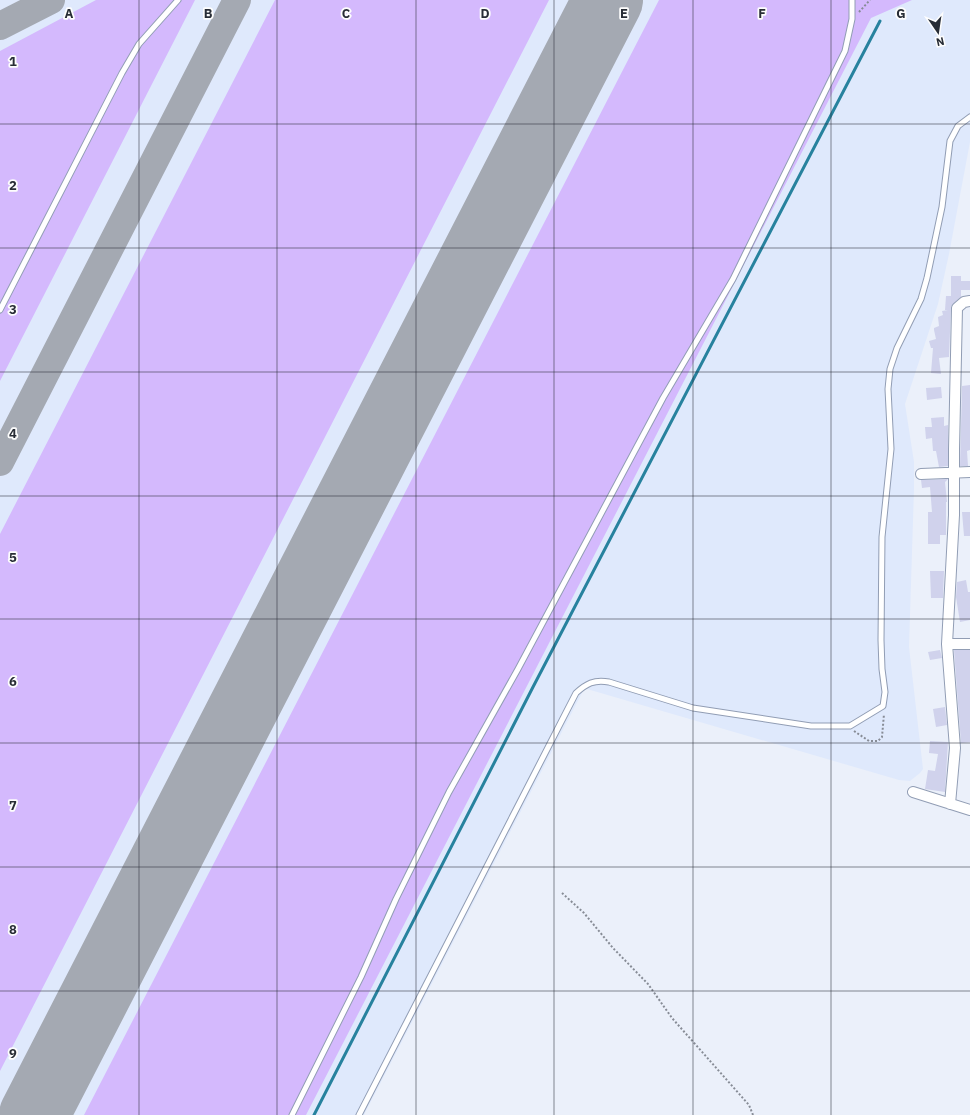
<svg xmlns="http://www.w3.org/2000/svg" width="970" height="1115" font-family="'IBM Plex Sans',sans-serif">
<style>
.built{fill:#dfe9fc}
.green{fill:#d4b9fd}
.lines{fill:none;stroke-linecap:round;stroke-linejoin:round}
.stream{stroke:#27829e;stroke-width:3}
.taxiway{stroke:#a4a9b2;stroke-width:28}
.runway{stroke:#a4a9b2;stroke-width:70}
.building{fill:#d0d2ec}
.lane-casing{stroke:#919db4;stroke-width:7}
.street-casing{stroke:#919db4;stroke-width:12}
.path{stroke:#878c96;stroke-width:2;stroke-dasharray:2 2;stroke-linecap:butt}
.lane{stroke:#fff;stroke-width:5}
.street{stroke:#fff;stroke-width:10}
.grid{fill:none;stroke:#282d36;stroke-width:1;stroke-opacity:0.55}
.grid-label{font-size:13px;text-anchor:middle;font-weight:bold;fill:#282d36;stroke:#fdfdfd;stroke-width:3.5;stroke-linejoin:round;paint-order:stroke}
</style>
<rect width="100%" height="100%" fill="#ebf0fa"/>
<path class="built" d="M0,0H970V142L949,254L938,304L905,404L914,462V489L909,647L923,769L920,773L910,781L899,780L587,689L583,691L364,1115H0Z"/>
<path class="green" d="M96,0H195L0,381V51Z
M275,0H549L0,1071V534Z
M659,0H912L871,18L306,1115H84Z"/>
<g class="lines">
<path class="stream" d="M314,1115L533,687L880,21"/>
<path class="taxiway" d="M0,26L51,0
M0,462L237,0"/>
<path class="runway" d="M34,1115L608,0"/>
</g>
<path class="building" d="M951,276H961V281H970V290H961V297L951,306L949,357L939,358L941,374L931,373L933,348H931L929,341L936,339L934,330V328L939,326L938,317L943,315L942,311L948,310H945L946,296H951Z
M970,385V450L967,451L968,466H960L962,386Z
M941,387L942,398L927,400L926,388Z
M944,417V426L948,425V466L939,467L936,451H933L932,438L926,439L925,427H932L931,418Z
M948,479L945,482L947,502H946V535H940V544H928V512H932L930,487L922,488L921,480Z
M962,512H970V536H964Z
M930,571H944L943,598H931Z
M966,580L968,592H970V620L960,622L956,597L957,582Z
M940,650L942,658L930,660L928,652Z
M954,650H970V742L961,743Z
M945,707L947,725L936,727L933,709Z
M930,741L948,742L945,792L925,789L928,770L935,771L938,754L929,753Z"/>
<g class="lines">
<g class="lane-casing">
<path id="lane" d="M0,310L122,73L139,44L178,0
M292,1115L361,977L396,899L449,792L518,669L663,398L733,279L845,51L852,19V0
M359,1115L576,693C586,684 594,679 609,682L693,708L811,726H850L883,706L885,692L882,669L881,640L882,537L891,449L888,389L890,369L897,348L921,299L927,278L942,207L950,141L958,126L970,117"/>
</g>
<g class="street-casing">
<path id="street" d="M921,474L970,472
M947,644H970
M913,792L970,810
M950,804L955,748L947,644L954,515V449L957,308L964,302L970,301"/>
</g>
<path class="path" d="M859,12L870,0
M854,731L869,741H878L882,737L884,714
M562,893L584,913L613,948L648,984L672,1018L749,1105L753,1115"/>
<use href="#lane" class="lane"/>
<use href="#street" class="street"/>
</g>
<path class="grid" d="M139,0V1115M277,0V1115M416,0V1115M554,0V1115M693,0V1115M831,0V1115M0,124H970M0,248H970M0,372H970M0,496H970M0,619H970M0,743H970M0,867H970M0,991H970"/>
<g class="grid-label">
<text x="69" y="18">A</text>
<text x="208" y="18">B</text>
<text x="346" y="18">C</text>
<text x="485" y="18">D</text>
<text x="624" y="18">E</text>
<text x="762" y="18">F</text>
<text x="901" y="18">G</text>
<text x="13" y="66">1</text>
<text x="13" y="190">2</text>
<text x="13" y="314">3</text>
<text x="13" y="438">4</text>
<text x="13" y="562">5</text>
<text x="13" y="686">6</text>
<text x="13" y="810">7</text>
<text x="13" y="934">8</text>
<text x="13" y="1058">9</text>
</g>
<g transform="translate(938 32) rotate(167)" stroke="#fdfdfd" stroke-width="3" paint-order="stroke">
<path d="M0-3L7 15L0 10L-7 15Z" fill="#282d36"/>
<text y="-6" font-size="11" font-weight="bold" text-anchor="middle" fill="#282d36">N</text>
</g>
</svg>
